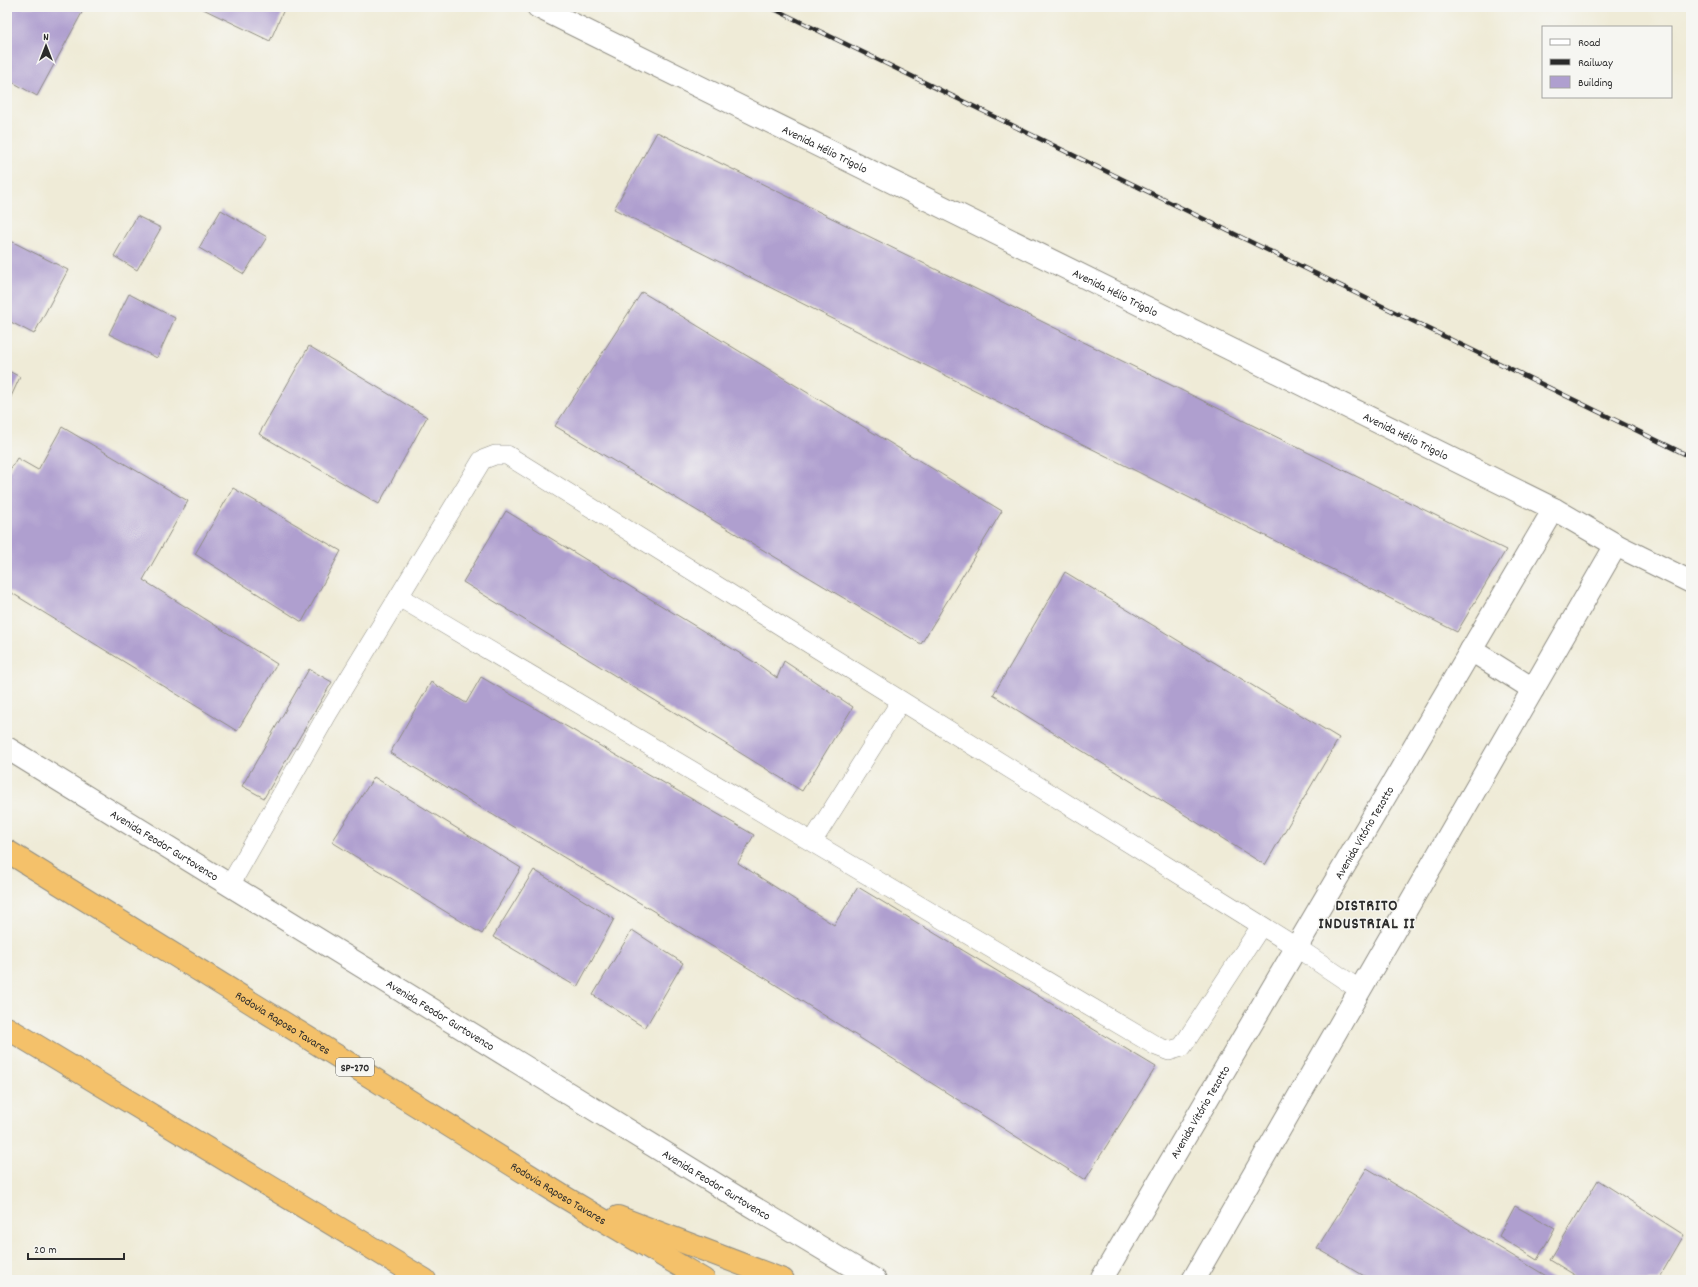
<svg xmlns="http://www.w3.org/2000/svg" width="1698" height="1287" font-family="Dekko,sans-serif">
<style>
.building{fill:#af9fcf}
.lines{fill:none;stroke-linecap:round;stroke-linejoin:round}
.service-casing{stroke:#8d8b81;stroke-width:20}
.minor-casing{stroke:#8d8b81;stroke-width:24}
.motorway-casing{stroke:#8d8b81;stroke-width:24}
.service{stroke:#fff;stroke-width:19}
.minor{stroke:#fff;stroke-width:22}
.motorway{stroke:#f4c16a;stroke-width:22}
.rail-casing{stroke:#2b2b2b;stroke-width:4.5}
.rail{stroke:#f6f6f2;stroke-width:3;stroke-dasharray:9;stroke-linecap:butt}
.labels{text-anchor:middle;stroke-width:3;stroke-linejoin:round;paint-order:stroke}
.shield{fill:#f6f6f2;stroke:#686867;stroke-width:1}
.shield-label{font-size:11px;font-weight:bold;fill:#2b2b2b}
.street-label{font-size:12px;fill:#2b2b2b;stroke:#f6f6f2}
.district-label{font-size:16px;font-weight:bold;letter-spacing:1px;fill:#2b2b2b;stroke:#f6f6f2}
</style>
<rect width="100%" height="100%" fill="#f6f6f2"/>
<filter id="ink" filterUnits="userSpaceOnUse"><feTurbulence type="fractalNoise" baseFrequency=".025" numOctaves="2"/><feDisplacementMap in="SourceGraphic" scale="8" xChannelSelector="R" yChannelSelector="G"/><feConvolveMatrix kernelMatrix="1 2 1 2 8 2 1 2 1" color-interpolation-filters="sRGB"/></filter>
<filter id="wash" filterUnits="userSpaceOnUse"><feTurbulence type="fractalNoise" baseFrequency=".012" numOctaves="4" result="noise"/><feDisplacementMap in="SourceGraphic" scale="16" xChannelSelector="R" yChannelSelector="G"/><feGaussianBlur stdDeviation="0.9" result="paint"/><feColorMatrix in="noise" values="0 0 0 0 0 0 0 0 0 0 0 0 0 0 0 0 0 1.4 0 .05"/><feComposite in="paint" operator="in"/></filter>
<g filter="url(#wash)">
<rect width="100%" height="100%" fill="#efebd7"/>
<g id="blocks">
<path class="building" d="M7,7H85L37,96L7,79Z
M199,7H285L270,41Z
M657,132L1506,550L1457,632L614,209Z
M221,210L267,237L244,274L199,248Z
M137,216L161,228L137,270L114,256Z
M7,239L68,270L34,334L7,320Z
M642,292L1002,511L921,644L555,426Z
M129,294L175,318L157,358L109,334Z
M309,346L427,417L379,504L259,434Z
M7,370L20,377L9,401L7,400Z
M62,427L188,501L143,580L277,664L237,731L7,590V475L17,458L38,470Z
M233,488L341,551L302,622L195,554Z
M506,511L759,665L777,678L784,661L853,707L802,791L463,582Z
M1065,572L1339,738L1265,865L993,695Z
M309,669L332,682L264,798L242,786Z
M481,677L754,835L738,863L834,925L858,887L1156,1067L1085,1180L765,978L390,753L431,682L466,703Z
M374,777L521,868L482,934L332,842Z
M534,870L614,919L577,987L493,937Z
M632,930L683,963L645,1028L593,995Z
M1367,1168L1553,1280H1371L1317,1248Z
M1598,1180L1684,1235L1658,1280H1583L1550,1260Z
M1515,1206L1555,1228L1537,1260L1499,1236Z"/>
</g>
</g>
<g filter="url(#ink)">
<use href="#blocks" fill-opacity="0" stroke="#8d8b81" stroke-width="1"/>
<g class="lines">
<g class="service-casing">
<path id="service" d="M399,597L1156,1046L1169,1051L1182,1047L1261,926
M812,842L901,701
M230,885L328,713L482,460L495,455H507L1296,947L1360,990"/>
</g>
<g class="minor-casing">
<g id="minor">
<path id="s1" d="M538,7L1554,509L1616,545L1691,582"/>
<path d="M1471,650L1533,689"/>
<path id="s2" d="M7,748L748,1204L875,1280"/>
<path id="s3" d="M1101,1280L1554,509"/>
<path d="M1193,1280L1616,545"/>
</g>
</g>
<g class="motorway-casing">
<g id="motorway">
<path id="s4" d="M7,851L561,1195L704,1280"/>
<path d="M7,1028L425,1280"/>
<path d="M618,1217L783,1280"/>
</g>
</g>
<use href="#service" class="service"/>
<use href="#minor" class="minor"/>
<use href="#motorway" class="motorway"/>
<g class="rail-casing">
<path id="rail" d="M770,7L1691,457"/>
</g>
<use href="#rail" class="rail"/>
</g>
</g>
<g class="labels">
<rect class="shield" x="336" y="1058" width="38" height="18" rx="3"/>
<g class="shield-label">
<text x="355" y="1071">SP-270</text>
</g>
<g class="street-label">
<text dy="4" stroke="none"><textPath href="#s1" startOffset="320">Avenida Hélio Trigolo</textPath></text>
<text dy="4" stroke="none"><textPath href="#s1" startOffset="644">Avenida Hélio Trigolo</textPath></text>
<text dy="4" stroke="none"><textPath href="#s1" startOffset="968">Avenida Hélio Trigolo</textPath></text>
<text dy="4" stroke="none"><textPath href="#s3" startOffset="519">Avenida Vitório Tezotto</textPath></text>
<text dy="4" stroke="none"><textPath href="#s2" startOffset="185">Avenida Feodor Gurtovenco</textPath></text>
<text dy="4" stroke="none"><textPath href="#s2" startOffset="509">Avenida Feodor Gurtovenco</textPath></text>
<text dy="4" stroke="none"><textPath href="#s4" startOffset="325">Rodovia Raposo Tavares</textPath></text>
<text dy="4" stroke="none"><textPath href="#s3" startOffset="195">Avenida Vitório Tezotto</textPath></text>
<text dy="4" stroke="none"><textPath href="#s2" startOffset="833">Avenida Feodor Gurtovenco</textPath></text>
<text dy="4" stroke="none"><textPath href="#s4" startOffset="649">Rodovia Raposo Tavares</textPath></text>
</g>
<g class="district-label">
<text x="1367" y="910">DISTRITO<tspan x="1367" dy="18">INDUSTRIAL II</tspan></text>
</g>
</g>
<rect width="1698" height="1287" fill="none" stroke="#f6f6f2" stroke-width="24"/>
<rect x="1542" y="26" width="130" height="72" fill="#f6f6f2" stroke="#a5a5a2"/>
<rect x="1550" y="39" width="20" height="6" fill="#ffffff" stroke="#a5a5a2"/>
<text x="1578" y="46" font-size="12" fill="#2b2b2b">Road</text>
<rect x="1550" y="59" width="20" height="6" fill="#2b2b2b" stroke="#a5a5a2"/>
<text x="1578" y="66" font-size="12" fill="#2b2b2b">Railway</text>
<rect x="1550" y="76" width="20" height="12" fill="#af9fcf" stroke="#a5a5a2"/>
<text x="1578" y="86" font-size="12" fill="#2b2b2b">Building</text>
<g transform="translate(46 46)" stroke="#f6f6f2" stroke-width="3" paint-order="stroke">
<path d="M0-3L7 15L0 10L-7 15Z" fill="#2b2b2b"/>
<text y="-6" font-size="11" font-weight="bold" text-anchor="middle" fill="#2b2b2b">N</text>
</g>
<path d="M28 1253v6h96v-6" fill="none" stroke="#2b2b2b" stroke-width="2"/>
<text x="34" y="1253" font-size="12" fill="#2b2b2b" stroke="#f6f6f2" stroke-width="3" paint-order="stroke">20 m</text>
</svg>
